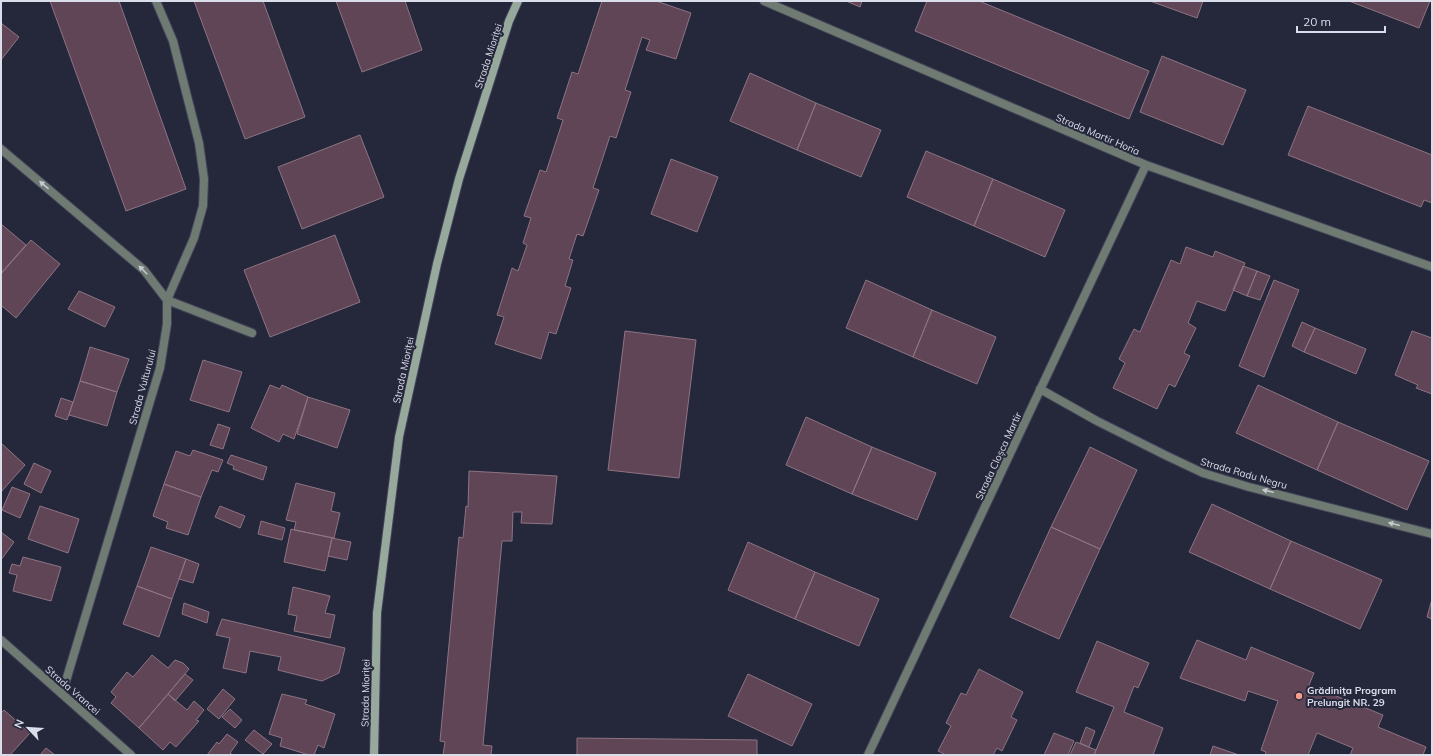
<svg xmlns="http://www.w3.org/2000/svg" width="1433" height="756" font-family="Mulish,sans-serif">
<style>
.building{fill:#5f4556;stroke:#8d7483}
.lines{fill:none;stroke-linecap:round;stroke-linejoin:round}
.street-casing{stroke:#424457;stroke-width:10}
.secondary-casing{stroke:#424457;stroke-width:10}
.street{stroke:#6f7a73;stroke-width:8}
.secondary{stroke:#97a89d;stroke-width:8}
.oneway{fill:#c5c9d2}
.poi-dot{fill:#f49d8d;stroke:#25273b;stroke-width:1.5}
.labels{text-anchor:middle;stroke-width:4;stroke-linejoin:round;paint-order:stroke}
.street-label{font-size:10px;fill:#daddea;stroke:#25273b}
.poi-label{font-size:10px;font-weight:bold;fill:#daddea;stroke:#25273b;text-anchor:start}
</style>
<rect width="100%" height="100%" fill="#25273b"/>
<path class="building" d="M50,1H119L186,189L126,211Z
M194,1H263L305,117L245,139Z
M336,1H405L422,50L362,72Z
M602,1H656L691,13L676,59L646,50L650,40L642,37L625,90L631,92L616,138L610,136L593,188L599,190L583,236L577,234L569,259L573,260L565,286L571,288L556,334L549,332L541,359L495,344L504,317L497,315L512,268L518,271L527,245L523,243L531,218L524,216L540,170L546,172L563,120L557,118L572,72L578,74Z
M846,1H862L860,7Z
M927,1H979L1149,71L1129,119L915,31Z
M1150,1H1203L1197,18Z
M1349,1H1430L1419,28Z
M1,23L19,37L1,60Z
M1162,56L1246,90L1223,145L1140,112Z
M750,73L816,103L797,150L730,121Z
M816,103L881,130L861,177L797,150Z
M1308,106L1432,155V203L1424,200L1421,207L1288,155Z
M360,135L384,197L302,229L278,167Z
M926,151L993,179L974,226L907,197Z
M671,159L718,177L697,232L651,214Z
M993,179L1065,210L1045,257L974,226Z
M1,224L26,245L1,273Z
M335,235L360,302L270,337L244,270Z
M31,240L60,264L16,318L2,306L1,308V274Z
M1186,247L1213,257L1215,251L1245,263L1225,311L1197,301L1188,323L1196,328L1184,353L1190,356L1175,387L1169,384L1157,409L1113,388L1125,363L1119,359L1134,329L1140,332L1171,260L1180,264Z
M1243,266L1257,271L1247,296L1233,290Z
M1257,271L1270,276L1260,300L1247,296Z
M866,280L932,310L913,357L846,328Z
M1274,280L1299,290L1264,377L1239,366Z
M79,291L115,307L105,327L68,309Z
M932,310L996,337L977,384L913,357Z
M1302,322L1315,328L1304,352L1292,346Z
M1315,328L1366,349L1356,374L1304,352Z
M625,331L696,340L679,478L608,470Z
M1412,331L1432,338V394L1416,388L1418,385L1395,375Z
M90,347L129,359L117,392L80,381Z
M203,360L242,372L229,412L190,400Z
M80,381L117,392L107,426L69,415Z
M270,385L280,389L282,385L308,397L294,439L283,434L279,442L251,428Z
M1258,385L1338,422L1317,470L1236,433Z
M308,397L350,410L337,448L297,434Z
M61,398L73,402L67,420L55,416Z
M806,417L872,447L852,494L786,465Z
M1338,422L1429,461L1407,510L1317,470Z
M218,424L230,428L223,449L210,445Z
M1,443L25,465L1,492Z
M872,447L936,473L917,520L852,494Z
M1090,447L1137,470L1100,549L1051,527Z
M193,450L223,460L218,472L212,470L201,497L164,484L176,451L190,456Z
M231,455L267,467L263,480L233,469L234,466L227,463Z
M34,463L51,471L41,493L24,484Z
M469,471L557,476L552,524L521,523L522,512H513L512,541H502L483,745L492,746L491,755H443L445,742L440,741L459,537L463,538L466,506L468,507Z
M296,483L335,493L331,511L340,513L334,538L294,530L296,522L286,520Z
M164,484L201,497L188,535L166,528L168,522L153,516Z
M12,487L30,494L20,518L2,510Z
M1212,504L1291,541L1270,589L1189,552Z
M40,506L79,519L68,553L28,539Z
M220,506L245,516L240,528L215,517Z
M261,521L285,528L282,540L258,534Z
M1051,527L1100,549L1059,639L1010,617Z
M291,529L332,538L325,571L284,562Z
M1,532L14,542L1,560Z
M332,538L351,542L347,560L328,556Z
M1291,541L1382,580L1360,629L1270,589Z
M748,542L815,572L795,619L728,590Z
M151,547L186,559L172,599L137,586Z
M23,557L61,567L51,601L13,591L17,575L9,573L12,564L20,566Z
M186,559L199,564L193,583L179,579Z
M815,572L879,599L859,646L795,619Z
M137,586L172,599L159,637L123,624Z
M293,587L330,596L325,613L335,615L330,638L294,631L297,616L288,614Z
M1432,599V619L1427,617Z
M184,603L209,612L207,623L182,614Z
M222,619L345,648L339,673L322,681L278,670L281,657L250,651L246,673L223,668L230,638L216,635Z
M1197,640L1246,660L1251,647L1314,673L1309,685L1383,715L1378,727L1426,747L1423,755H1350L1353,748L1317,733L1308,755H1265L1266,752L1261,750L1278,701L1248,691L1245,701L1180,678Z
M1097,641L1149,663L1138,688L1134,686L1124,712L1163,728L1153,755H1094L1114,707L1076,692Z
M152,655L168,668L175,660L183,663L189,669L139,728L111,703L116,697L111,692L127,672L133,677Z
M979,669L1023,692L1011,717L1017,720L1002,751L997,748L993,755H946L938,751L951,726L946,723L961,693L966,695Z
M185,674L193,680L175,701L168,694Z
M748,674L812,704L792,746L728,716Z
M223,689L235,699L219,719L207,709Z
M168,694L187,710L194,701L204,710L196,720L199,721L176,747L170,742L163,750L139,728Z
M282,694L307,700L305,704L335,714L324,748L318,745L314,755H309L280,746L282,738L269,734Z
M230,709L242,720L235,728L222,717Z
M4,710L30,733L10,755H1V713Z
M1086,727L1095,731L1089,747L1080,743Z
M254,730L272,744L263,754L245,740Z
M1054,733L1074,741L1068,755H1044Z
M227,734L238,742L230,753L233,755H207L217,742L219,744Z
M577,738L757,740V755H577Z
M1076,742L1096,750L1094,755H1070Z
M1213,746L1239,755H1210Z
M46,748L55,755H40Z"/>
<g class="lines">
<g class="street-casing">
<path id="street" d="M156,1L173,41L199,143L204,179L203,206L194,238L167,300
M764,1L1146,165L1432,267
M1,149L144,270L167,300V324L160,368L62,694
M167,300L252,333
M1040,389L1097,421L1167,456L1203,473L1249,487L1432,534
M1,640L131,755
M868,755L1146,165"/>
</g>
<g class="secondary-casing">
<path id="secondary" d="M374,755L377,613L399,437L437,264L459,179L509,21L518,1"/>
</g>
<use href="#street" class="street"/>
<use href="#secondary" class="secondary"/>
</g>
<defs><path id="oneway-solid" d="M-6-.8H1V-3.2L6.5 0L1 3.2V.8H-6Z"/></defs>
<g class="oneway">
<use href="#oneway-solid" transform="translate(44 185) rotate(-140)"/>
<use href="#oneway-solid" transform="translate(143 270) rotate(-135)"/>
<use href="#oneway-solid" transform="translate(1268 491) rotate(-166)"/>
<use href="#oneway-solid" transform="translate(1394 524) rotate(-166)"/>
</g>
<circle class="poi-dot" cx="1299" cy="696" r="4"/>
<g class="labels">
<g class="street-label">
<text transform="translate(488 56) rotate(-72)" y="4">Strada Mioriței</text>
<text transform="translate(1098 134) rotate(23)" y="4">Strada Martir Horia</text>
<text transform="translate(403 370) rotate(-78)" y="4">Strada Mioriței</text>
<text transform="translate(142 387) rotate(-75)" y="4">Strada Vulturului</text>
<text transform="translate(998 456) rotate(-65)" y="4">Strada Cloșca Martir</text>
<text transform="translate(1244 473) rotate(16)" y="4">Strada Radu Negru</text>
<text transform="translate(73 690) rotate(41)" y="4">Strada Vrancei</text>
<text transform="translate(365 693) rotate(-89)" y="4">Strada Mioriței</text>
</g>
<g class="poi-label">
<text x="1307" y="694">Grădiniţa Program<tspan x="1307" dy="12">Prelungit NR. 29</tspan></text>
</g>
</g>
<rect width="1433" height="756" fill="none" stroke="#daddea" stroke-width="4"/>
<g transform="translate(28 728) rotate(295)" stroke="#25273b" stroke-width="3" paint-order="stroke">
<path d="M0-3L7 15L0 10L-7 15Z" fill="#daddea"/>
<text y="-6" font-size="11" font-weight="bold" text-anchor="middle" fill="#daddea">N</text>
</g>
<path d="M1297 26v6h88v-6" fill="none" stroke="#daddea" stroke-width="2"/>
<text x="1303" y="26" font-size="12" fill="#daddea" stroke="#25273b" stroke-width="3" paint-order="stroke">20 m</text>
</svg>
